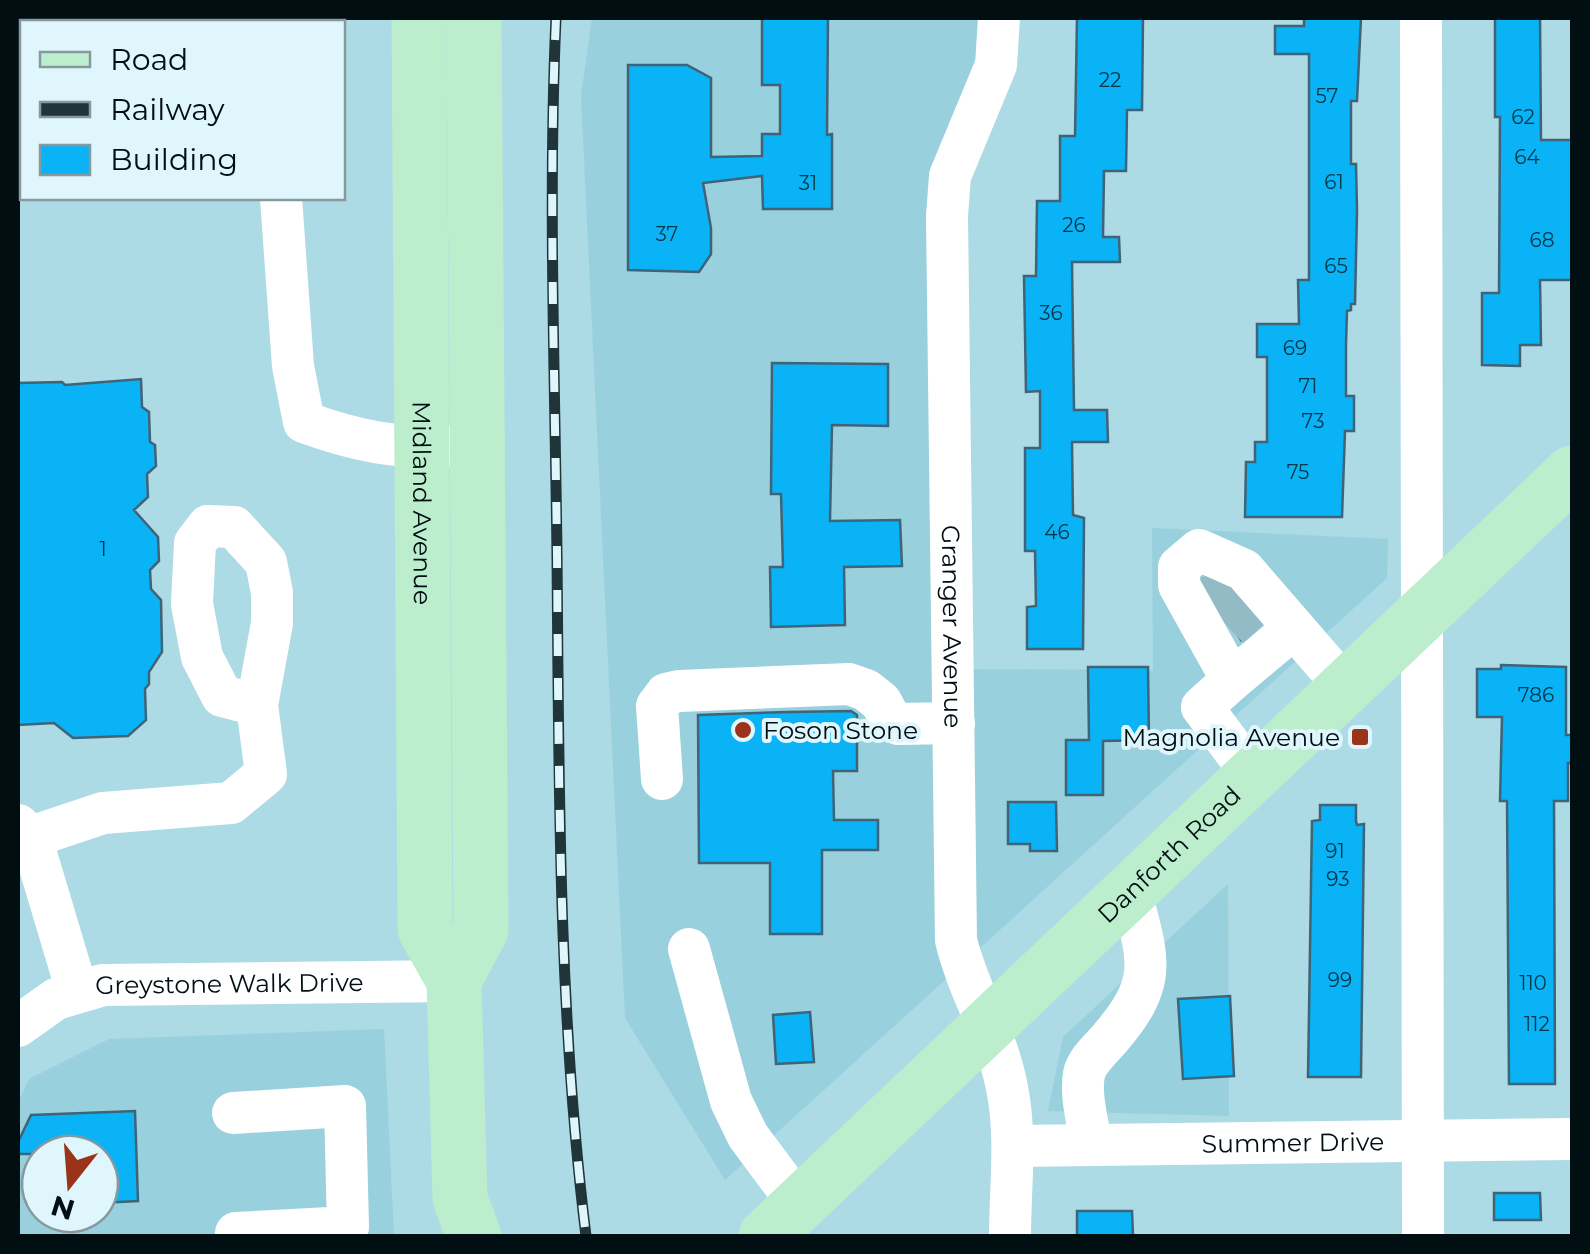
<svg xmlns="http://www.w3.org/2000/svg" width="1590" height="1254" font-family="Montserrat,sans-serif">
<style>
.built{fill:#99d0de;fill-rule:evenodd}
.building{fill:#0ab3f5;stroke:#416377;stroke-width:2.5}
.lines{fill:none;stroke-linecap:round;stroke-linejoin:round}
.minor-tunnel{stroke:#92bbc5;stroke-width:42;stroke-dasharray:42 21;stroke-linecap:butt}
.minor{stroke:#fff;stroke-width:42}
.major{stroke:#bceece;stroke-width:55}
.rail-casing{stroke:#21343a;stroke-width:11}
.rail{stroke:#dff6fc;stroke-width:8;stroke-dasharray:22;stroke-linecap:butt}
.poi-dot{fill:#9b331a;stroke:#dff6fc;stroke-width:4}
.labels{text-anchor:middle;stroke-width:8;stroke-linejoin:round;paint-order:stroke}
.number-label{font-size:20px;fill:#03374b}
.street-label{font-size:25px;fill:#010e12;stroke:#dff6fc}
.poi-label{font-size:25px;fill:#010e12;stroke:#dff6fc;text-anchor:start}
</style>
<rect width="100%" height="100%" fill="#acdae5"/>
<path class="built" d="M592,18H980V75L931,177L937,669L1153,670L1152,528L1388,539L1387,578L725,1180L625,1018L581,96Z
M1228,884L1229,1116L1048,1111L1063,1037Z
M384,1029L394,1236H18V1102L29,1079L109,1039ZM40,1154H100V1214H40Z"/>
<path class="building" d="M762,18H828L827,135L832,134V209H763L762,176L703,183L711,228V254L699,272L628,270V65H687L711,78V157L762,156V134H780V85H762Z
M1077,18H1143L1142,110H1127L1126,171H1104L1103,237H1119L1120,262H1072L1074,410H1107L1108,442H1072L1073,515L1084,518L1083,649H1027V607L1036,606L1035,551H1025V448H1040V391L1026,392L1024,276H1036L1037,201H1060V136H1075Z
M1304,18H1361L1357,101H1351V164H1356L1357,210L1355,304H1351V310L1347,311L1346,344V396H1354V431H1345L1342,517H1245L1246,462H1255V442H1267V357H1257V324H1299L1298,280H1309V54H1275V26H1304Z
M1495,18H1540L1541,140H1572V280H1540L1541,345H1520V366L1482,365V293H1499L1500,117H1495Z
M772,363L888,364V426L832,425L830,521L900,520L902,566L844,567L845,625L771,627L770,567H783L781,494H771Z
M141,379L142,407L149,412L150,442L155,445L156,466L147,474L148,497L134,510L158,537L159,561L150,570L151,589L161,600L162,652L149,672V684L145,689L146,720L128,736L73,738L54,723L18,725V383L62,382L65,385Z
M1205,580L1229,591L1259,625L1241,640Z
M1501,665L1566,667V735H1572V763H1568V801H1554L1555,1084H1509L1507,801H1500L1502,717H1477V669H1501Z
M1088,667H1148L1149,740L1103,741V795H1066V740H1089Z
M788,712L851,711L857,715V771H833L834,820H878V850H822V934H770V863H699L698,715Z
M1008,802H1056L1057,851H1030V844H1008Z
M1320,805H1356V821L1357,825L1364,824L1361,1077H1308L1312,821L1320,820Z
M1230,996L1234,1076L1183,1079L1178,999Z
M810,1012L814,1062L776,1064L773,1015Z
M135,1111L138,1201L100,1203V1154H18V1142L31,1115Z
M1494,1193H1540L1541,1220H1494Z
M1077,1211H1132L1133,1236H1077Z"/>
<g class="lines">
<path class="minor-tunnel" d="M1205,603L1229,584
M1229,628L1250,608"/>
<g class="minor">
<path d="M268,18V22"/>
<path id="s1" d="M999,18L996,65L950,176L947,216L956,940C968,991 998,1037 1007,1088C1017,1137 1010,1187 1010,1236"/>
<path d="M1421,18L1423,1236"/>
<path d="M281,198L293,366L304,422C356,441 396,449 452,446"/>
<path d="M1232,680L1294,628"/>
<path d="M1254,777L1202,707L1232,680L1179,585V567L1199,550L1244,570L1347,689"/>
<path d="M662,779L657,706L666,694L679,691L849,684L866,690L881,702L889,717L898,724L954,723"/>
<path d="M18,825L31,837L77,991"/>
<path d="M18,851L31,837L103,813L231,803L266,774L257,705L272,623V593L266,562L234,527L208,526L195,543L192,604L202,657L222,696L257,705"/>
<path d="M689,949L731,1101L748,1136L798,1203"/>
<path id="s2" d="M18,1026L56,999L103,985L454,981"/>
<path d="M233,1113L345,1106L348,1227L236,1233"/>
<path d="M1091,1144C1088,1122 1080,1096 1084,1074C1087,1060 1102,1048 1111,1037C1159,981 1148,959 1131,893"/>
<path id="s3" d="M1013,1146L1572,1139"/>
</g>
<g class="major">
<path id="s4" d="M419,18L425,929L454,981L460,1199L474,1236"/>
<path d="M454,981L481,930L474,18"/>
<path id="s5" d="M766,1236L1572,473"/>
</g>
<g class="rail-casing">
<path id="rail" d="M556,18C548,196 555,376 557,555C559,783 558,1010 586,1236"/>
</g>
<use href="#rail" class="rail"/>
</g>
<g class="poi-dot">
<circle cx="743" cy="730" r="10"/>
<rect x="1350" y="727" width="20" height="20" rx="5"/>
</g>
<g class="labels">
<g class="number-label">
<text x="1110" y="87">22</text>
<text x="1327" y="103">57</text>
<text x="1523" y="124">62</text>
<text x="1527" y="164">64</text>
<text x="1334" y="189">61</text>
<text x="808" y="190">31</text>
<text x="1074" y="232">26</text>
<text x="667" y="241">37</text>
<text x="1542" y="247">68</text>
<text x="1336" y="273">65</text>
<text x="1051" y="320">36</text>
<text x="1295" y="355">69</text>
<text x="1308" y="393">71</text>
<text x="1313" y="428">73</text>
<text x="1298" y="479">75</text>
<text x="1057" y="539">46</text>
<text x="103" y="556">1</text>
<text x="1536" y="702">786</text>
<text x="1335" y="858">91</text>
<text x="1338" y="886">93</text>
<text x="1340" y="987">99</text>
<text x="1533" y="990">110</text>
<text x="1537" y="1031">112</text>
</g>
<g class="street-label">
<text dy="9" stroke="none"><textPath href="#s4" startOffset="485">Midland Avenue</textPath></text>
<text dy="9" stroke="none"><textPath href="#s1" startOffset="618">Granger Avenue</textPath></text>
<text dy="9" stroke="none"><textPath href="#s5" startOffset="555">Danforth Road</textPath></text>
<text dy="9" stroke="none"><textPath href="#s2" startOffset="222">Greystone Walk Drive</textPath></text>
<text dy="9" stroke="none"><textPath href="#s3" startOffset="280">Summer Drive</textPath></text>
</g>
<g class="poi-label">
<text x="763" y="739">Foson Stone</text>
<text x="1340" y="746" text-anchor="end">Magnolia Avenue</text>
</g>
</g>
<rect width="1590" height="1254" fill="none" stroke="#010e12" stroke-width="40"/>
<rect x="20" y="20" width="325" height="180" fill="#dff6fc" stroke="#86999e" stroke-width="2.5"/>
<rect x="40" y="52" width="50" height="15" fill="#bceece" stroke="#86999e" stroke-width="2.5"/>
<text x="110" y="70" font-size="30" fill="#010e12">Road</text>
<rect x="40" y="102" width="50" height="15" fill="#21343a" stroke="#86999e" stroke-width="2.5"/>
<text x="110" y="120" font-size="30" fill="#010e12">Railway</text>
<rect x="40" y="145" width="50" height="30" fill="#0ab3f5" stroke="#86999e" stroke-width="2.5"/>
<text x="110" y="170" font-size="30" fill="#010e12">Building</text>
<g transform="translate(70 1184) rotate(197)"><circle r="48" fill="#dff6fc" stroke="#86999e" stroke-width="2.5"/>
<path d="M0-8L18 38L0 25L-18 38Z" fill="#9b331a"/>
<text y="-15" font-size="28" font-weight="bold" text-anchor="middle" fill="#010e12">N</text>
</g>
</svg>
